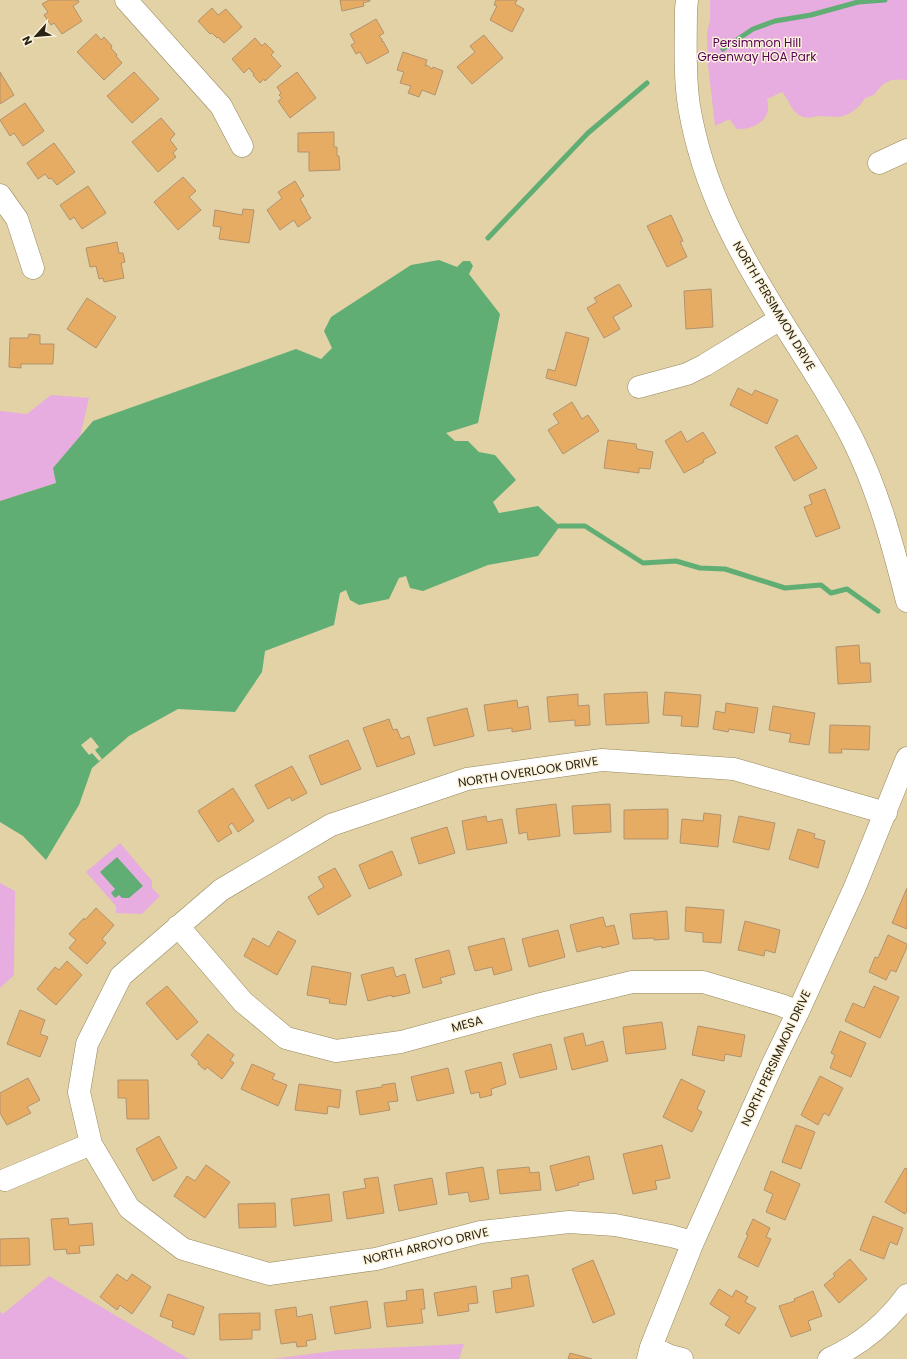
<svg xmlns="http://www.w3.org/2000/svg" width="907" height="1359" font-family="Poppins,sans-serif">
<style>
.green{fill:#e7ace0}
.water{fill:#61ae75}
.pier{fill:#e2d2a5}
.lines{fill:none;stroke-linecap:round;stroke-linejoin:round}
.stream{stroke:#61ae75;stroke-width:5}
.building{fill:#e7ac64;stroke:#b1926f}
.minor-casing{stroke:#96875d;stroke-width:23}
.minor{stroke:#fff;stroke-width:22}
.labels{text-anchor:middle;stroke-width:3;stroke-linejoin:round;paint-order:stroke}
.park-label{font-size:12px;fill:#570153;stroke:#fbf3dd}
.street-label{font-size:12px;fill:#2a2413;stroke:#fbf3dd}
</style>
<rect width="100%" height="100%" fill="#e2d2a5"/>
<path class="green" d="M710,0H907V80C890,78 884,81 874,95L865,98C860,107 849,116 838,117C832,117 825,116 819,116C813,117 806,119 801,116C791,112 789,99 782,92L767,99C768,103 768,106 768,109C767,123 749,130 737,129L731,122L730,119L715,126L708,65L707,33L710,20Z
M51,395L89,398L80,437L53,468L56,483L0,501V411L27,414Z
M120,843L152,881V888L160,896L142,914L116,913V906L86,872Z
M0,883L15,891L14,975L0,988Z
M49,1276L189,1359H0V1312L3,1314Z
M464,1344L459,1359H273L340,1350Z"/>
<path class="water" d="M439,260L457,267L463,261H470L473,266L469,274L500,314L478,423L446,433L455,441H468L479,452L495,455L516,480L493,502L499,513L538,506L560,526L538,556L488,565L423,591L410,588L406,576L399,578L389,599L359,605L350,600L346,590L340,593L334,625L265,651L262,672L235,712L178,709L129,736L92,768L79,805L46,860L23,836L0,822V501L56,483L53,468L93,421L296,349L321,359L332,348L324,331L331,317L411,265Z
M117,857L143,886L129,898H122L119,895L115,898L111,893L115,889L100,872Z"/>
<path class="pier" d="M91,737L99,747L95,750L102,759L99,761L92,753L89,755L81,745Z"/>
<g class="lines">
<path class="stream" d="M723,49L753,29L775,21L811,15L858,2L885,0
M488,238L588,133L647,83
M560,526H585L643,563L676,561L700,568L725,569L785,588L821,585L831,593L847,589L878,611"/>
</g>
<path class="building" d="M49,0H78L79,2L73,6L82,21L62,34L54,23L51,25L44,15L48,12L42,4Z
M340,0H370V1L363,3L364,6L342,11Z
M496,0H517L515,4L524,9L512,32L490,20L497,6L494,5Z
M212,8L218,15L226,9L242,27L224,43L218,37L217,38L212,33L210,34L198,21Z
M376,19L384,33L379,36L382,39V42L383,41L389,52L367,64L360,52L356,54L351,45L355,43L350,34Z
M96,34L101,40L104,37L112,46L111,48L117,55L116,56L122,63L104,80L77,52Z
M484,35L503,58L472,84L457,67L475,52L470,46Z
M255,38L262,46L265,43L274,52L271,55L281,66L265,81L264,79L260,83L253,75L254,73L252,72L249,68L244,73L232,59Z
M403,52L427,60L425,66L427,65L432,69L433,67L443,71L435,95L422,90L419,97L408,93L411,86L400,83L404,72L397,70Z
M0,72L14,95L0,104Z
M134,72L159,99L132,123L107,96Z
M297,72L316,98L290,118L278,101L282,98L279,95L281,93L277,87Z
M25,103L44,131L23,146L14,133L10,136L0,120Z
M161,118L175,134L170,140L177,149L173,153L176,157L158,172L132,142Z
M334,132V147H337V156H339L340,170L309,171V152H298V133Z
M54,143L75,172L57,185L51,178L49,179L45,174L38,179L27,163Z
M183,177L196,191L189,197L201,210L178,230L154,202Z
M295,181L304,196L300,199L307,211H306L311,218L298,227L294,220L280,230L267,210L282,198L278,192Z
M88,186L106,213L82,229L74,217L70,220L60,205Z
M243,209L254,210L249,243L219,239L221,227L213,226L215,210L242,215Z
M671,215L683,241L680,242L687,257L667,267L647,226Z
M117,242L119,253H123L125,262L121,263L124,278L104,282L103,278L99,279L96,266L90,267L86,248Z
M619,284L632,306L613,317L620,329L604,338L587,308L597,302L594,298Z
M711,289L713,327L686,329L684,291Z
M87,298L116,317L96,348L67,329Z
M566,332L589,338L576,386L546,378L548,369L555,371Z
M29,334L40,335V344H54L53,364H21V368L9,367L10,338H28Z
M738,388L752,395L755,390L778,400L767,424L730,405Z
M572,402L582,419L588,415L599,431L563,454L548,430L559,423L553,414Z
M681,431L687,442L703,432L716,453L703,460L704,462L684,473L665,441Z
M797,435L817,468L794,481L775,447Z
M608,440L636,444L637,449L653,452L650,469L639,468V473L604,468Z
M825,489L840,528L816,537L804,507L812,504L809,495Z
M859,645L860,663H870L871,682L838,684L836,647Z
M647,692L649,723L606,725L604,694Z
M665,692L701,695L698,727L681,726L682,716L663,715Z
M578,694V706L589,705L590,725L575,726V720L549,722L547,697Z
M517,700L518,708L528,706L531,729L512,732V728L488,731L484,705Z
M726,703L758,708L754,733L729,729L728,732L713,729L716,711L725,713Z
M773,706L815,713L809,745L789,742L791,734L769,730Z
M467,708L474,736L434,746L427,718Z
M389,719L393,730L397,729L401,739L409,736L415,754L377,767L363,728Z
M830,725L870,726L869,750L841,749L842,753H829Z
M348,740L361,769L321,785L309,756Z
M292,766L307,793L292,801L290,797L268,809L255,785Z
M233,788L254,821L238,832L232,823L228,826L232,833L218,842L198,811Z
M556,804L560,836L528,840L527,832L519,834L516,809Z
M610,804L611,832L574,834L572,806Z
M668,809V839H624V810Z
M704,813L721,815L718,847L680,843L682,819L703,821Z
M486,816L487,822L502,819L507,843L467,850L462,821Z
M739,816L775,823L769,850L733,842Z
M447,827L455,853L419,864L411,838Z
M798,829L815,834L814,838L825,841L818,868L789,859Z
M392,851L402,875L369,889L359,865Z
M335,868L351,896L318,915L308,897L324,887L318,877Z
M907,888V929L892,923Z
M686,907L724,910L721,943L703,942V933L685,931Z
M96,908L114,925L102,939L106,943L87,964L69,948L76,940L69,934L84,918L85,920Z
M667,911L669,939L654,940V938L633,939L630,914Z
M603,917L606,927L614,925L619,944L602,948L601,946L577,952L570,925Z
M745,921L780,930L775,953L765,950L764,956L738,950Z
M558,930L565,957L529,967L522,939Z
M278,931L296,941L277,975L244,956L253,938L269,947Z
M888,935L907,944V947L896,972L891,970L886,980L869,972L875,957L878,958Z
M504,938L512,970L494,975L492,967L475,971L468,947Z
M449,950L455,974L440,978L442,983L423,988L415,959Z
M67,961L82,975L56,1005L37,989L55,967L59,970Z
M312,966L351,973L346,1005L329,1003L330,999L307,995Z
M393,967L396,977L405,974L410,993L392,997V995L368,1001L361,975Z
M167,986L198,1022L177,1040L146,1003Z
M874,986L899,997L880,1038L845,1021L853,1003L864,1008Z
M20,1010L45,1020L40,1034L48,1037L40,1057L7,1044Z
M662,1022L666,1049L626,1054L623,1027Z
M698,1026L745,1035L741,1057L725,1054L724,1061L692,1055Z
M840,1031L866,1043L851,1077L830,1068L835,1055L831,1053Z
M583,1033L586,1046L603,1041L608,1061L572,1070L564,1038Z
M208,1034L234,1055L230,1060L234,1063L222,1079L207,1067L205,1070L198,1064L199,1062L191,1055Z
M551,1044L557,1069L520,1078L513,1054Z
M501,1062L506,1084L491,1089L492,1095L480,1098L479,1092L471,1094L465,1071Z
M252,1064L275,1074L272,1079L287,1085L278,1106L241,1089Z
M448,1068L454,1093L417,1101L411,1077Z
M820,1076L843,1088L829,1116L824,1113L818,1125L801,1115Z
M28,1078L40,1100L27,1107L31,1113L7,1125L0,1113V1093Z
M681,1079L705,1091L697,1109L702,1112L692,1132L663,1117Z
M118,1080H148L149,1119H127L126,1098H118Z
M395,1083L398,1101L388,1102L390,1110L360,1115L356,1091L382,1087V1085Z
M299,1084L341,1090L339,1108L328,1106L327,1114L295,1110Z
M796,1125L815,1132L801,1169L782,1162Z
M159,1136L177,1168L153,1181L136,1149Z
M662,1145L670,1178L655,1181L657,1189L633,1194L623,1154Z
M589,1156L594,1179L578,1183L579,1185L556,1191L550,1166Z
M206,1165L230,1182L205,1218L174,1196L187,1176L195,1181Z
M483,1167L489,1199L470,1202L468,1192L449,1195L446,1173Z
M529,1167L530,1173L539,1172L541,1190L500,1194L497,1170Z
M905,1168L907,1169V1211L905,1214L885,1202Z
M771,1171L800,1184L785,1220L766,1212L773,1194L764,1190Z
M378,1177L384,1213L347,1219L343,1192L366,1188L364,1179Z
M432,1178L437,1204L399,1211L394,1185Z
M329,1194L332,1221L294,1226L291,1199Z
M275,1203L276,1227L239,1228L238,1204Z
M873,1216L903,1228L897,1245L890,1242L884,1259L860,1250Z
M68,1218L69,1225L92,1223L94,1245L79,1246L80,1253L67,1254L66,1249L54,1250L51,1219Z
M753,1219L770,1228L766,1237L771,1239L758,1267L738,1257L748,1235L746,1234Z
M29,1238L30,1265L0,1266V1239Z
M850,1259L867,1279L839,1303L824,1285L835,1276L833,1274Z
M593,1260L615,1314L593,1323L572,1269Z
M117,1274L127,1281L132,1274L151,1287L132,1314L120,1305L117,1310L100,1297Z
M528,1275L534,1306L496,1313L493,1291L512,1288L511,1278Z
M476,1286L478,1303L468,1304L469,1311L438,1316L434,1293Z
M423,1289L425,1309H421L423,1323L387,1327L384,1303L407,1300L406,1291Z
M719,1289L732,1297L736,1290L748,1297L745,1302L756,1308L739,1334L725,1325L730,1317L710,1304Z
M813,1291L822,1316L808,1321L811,1330L791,1337L779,1306L795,1301L794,1299Z
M168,1294L204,1307L194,1335L172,1327L173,1321L160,1316Z
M367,1301L371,1328L335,1334L330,1307Z
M296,1307L297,1317L312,1314L316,1339L306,1341L307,1346L297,1347L296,1342L281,1344L275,1310Z
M260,1313V1330H252V1339L220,1340L219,1314Z
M570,1353L592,1359H568Z"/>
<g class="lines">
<g class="minor-casing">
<path id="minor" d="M126,0L221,106L242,146
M687,0L686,9C686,41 684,74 689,106C703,189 739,253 783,323C807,362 834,401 854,442C879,493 893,546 907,601
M879,163L907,150
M0,195L17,219L33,268
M639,387L687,374L705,365L780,319
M178,926L243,1002L286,1038L336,1051L401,1042L537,1005L632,982H703L781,1005L798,1012
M5,1180L91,1144
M693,1242L671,1236L615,1225L569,1222L481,1232L376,1259L269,1274L183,1249L129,1208L91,1144L79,1092L87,1044L121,976L221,890L331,825L467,779L602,760L734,769L886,813
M651,1347L670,1356L682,1359
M648,1359L651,1347L693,1242L774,1061L798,1012L855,887L907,758
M829,1359C860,1345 887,1323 907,1295"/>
</g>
<use href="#minor" class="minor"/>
</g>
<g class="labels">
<g class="park-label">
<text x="757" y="47">Persimmon Hill<tspan x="757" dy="14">Greenway HOA Park</tspan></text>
</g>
<g class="street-label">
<text transform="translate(774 306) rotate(59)" y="4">NORTH PERSIMMON DRIVE</text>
<text transform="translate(528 772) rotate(-9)" y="4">NORTH OVERLOOK DRIVE</text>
<text transform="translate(467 1024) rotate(-15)" y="4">MESA</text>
<text transform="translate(776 1058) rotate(-65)" y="4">NORTH PERSIMMON DRIVE</text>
<text transform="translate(426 1246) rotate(-13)" y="4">NORTH ARROYO DRIVE</text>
</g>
</g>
<g transform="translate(36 36) rotate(243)" stroke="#fbf3dd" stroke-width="3" paint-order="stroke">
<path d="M0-3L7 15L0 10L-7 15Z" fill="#2a2413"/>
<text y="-6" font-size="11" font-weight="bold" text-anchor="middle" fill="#2a2413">N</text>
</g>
</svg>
